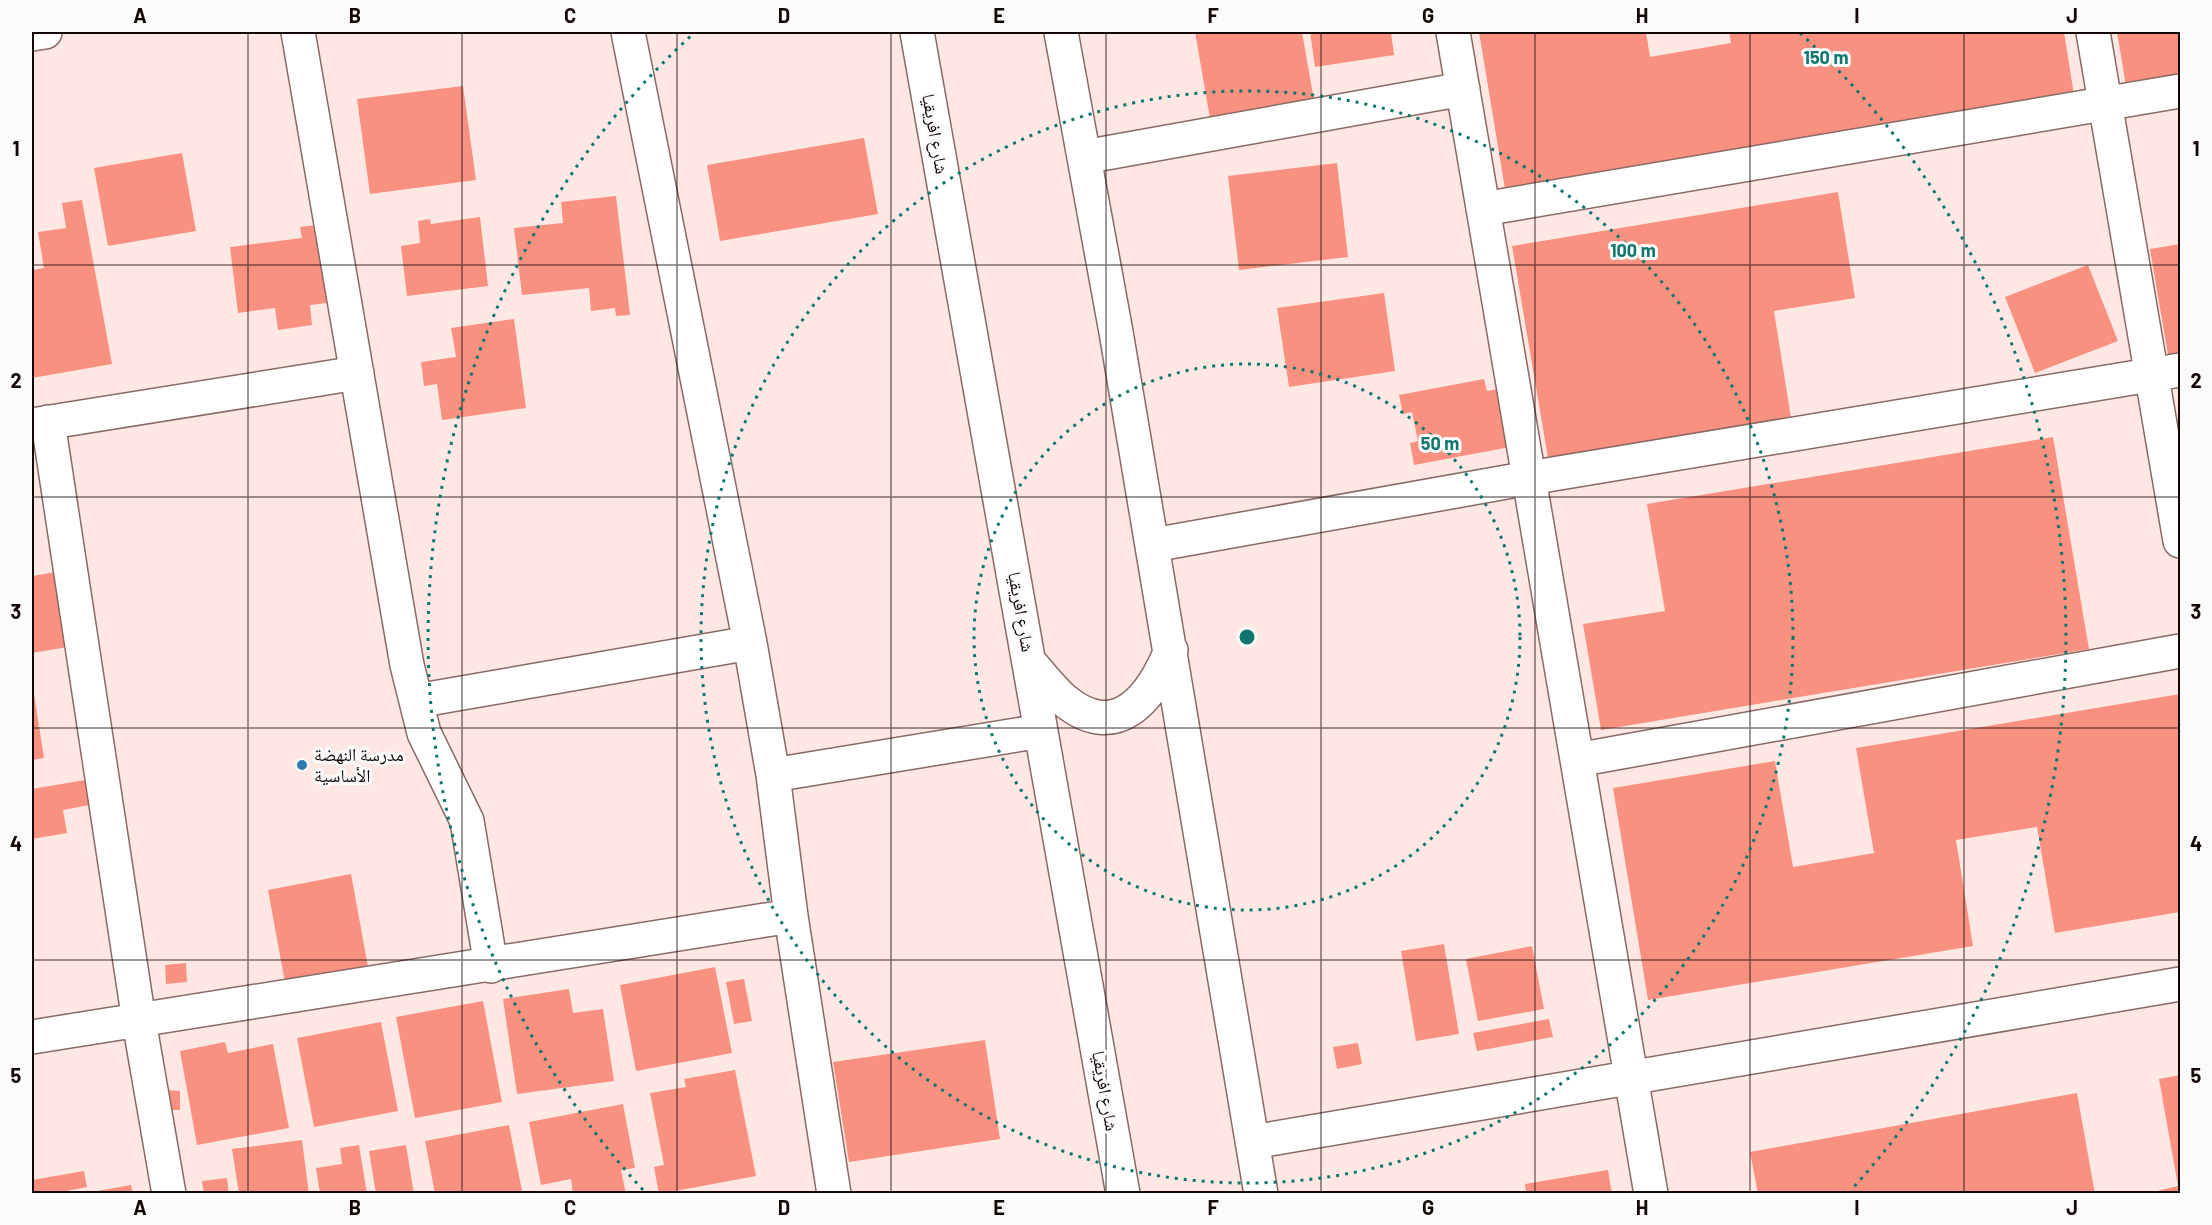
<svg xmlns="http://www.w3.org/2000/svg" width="2212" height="1225" font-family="Barlow,'Noto Naskh Arabic',sans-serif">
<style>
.building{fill:#f99180}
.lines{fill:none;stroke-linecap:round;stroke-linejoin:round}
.minor-casing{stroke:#896963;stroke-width:36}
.minor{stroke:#fff;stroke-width:33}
.grid{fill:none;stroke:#130806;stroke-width:1.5;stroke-opacity:0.55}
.ring{fill:none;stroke:#0f766e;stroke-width:3;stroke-dasharray:3 6}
.poi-dot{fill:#2d7cad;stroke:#fbfbfb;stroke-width:2}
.labels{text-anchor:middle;stroke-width:6;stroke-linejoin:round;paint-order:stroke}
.street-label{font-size:18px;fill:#130806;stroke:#fbfbfb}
.poi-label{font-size:18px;fill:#130806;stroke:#fbfbfb;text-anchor:start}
.centre{fill:#0f766e;stroke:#fbfbfb;stroke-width:3}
.ring-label{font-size:18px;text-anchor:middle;font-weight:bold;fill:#0f766e;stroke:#fbfbfb;stroke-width:6;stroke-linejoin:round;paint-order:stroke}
.neatline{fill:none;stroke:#130806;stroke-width:2}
.grid-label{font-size:20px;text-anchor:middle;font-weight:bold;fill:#130806}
</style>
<rect width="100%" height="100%" fill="#ffe8e4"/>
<path class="building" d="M1195,32H1302L1315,106L1211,124Z
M1310,32H1391L1394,55L1315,67Z
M1479,32H1646L1650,57L1731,43L1729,32H2064L2074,95L1505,189Z
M2117,32H2180V77L2126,86Z
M463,86L476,180L370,194L357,99Z
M864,138L878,214L720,241L707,165Z
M182,153L196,231L108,246L94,168Z
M1337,163L1348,257L1239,270L1228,176Z
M1838,192L1855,298L1774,311L1791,418L1548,458L1512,246Z
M616,196L630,315L616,316L615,308L591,311L589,288L522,295L514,228L563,223L561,202Z
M82,200L112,364L32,378V270L44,268L38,232L66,228L62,203Z
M480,217L488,286L407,296L401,246L420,243L418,221L430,219L431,224Z
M317,225L327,303L310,305L312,325L278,330L275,308L238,313L230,247L302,238L300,227Z
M2180,244V353L2168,355L2150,249Z
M2088,265L2118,341L2035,373L2005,297Z
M1384,293L1395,371L1289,387L1277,308Z
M514,319L526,408L442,420L437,384L424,386L421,362L456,357L451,328Z
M1484,379L1487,391L1510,387L1521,445L1414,465L1410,443L1418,441L1412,412L1403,414L1399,395Z
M2053,437L2089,649L1601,730L1583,624L1665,611L1647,504Z
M62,571L74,646L32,653V576Z
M33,687L44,758L32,760V688Z
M2180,694V912L2055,933L2037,827L1956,840L1973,946L1648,1000L1613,788L1775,761L1793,867L1874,853L1856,748Z
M91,779L95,804L63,810L67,833L32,839V789Z
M351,874L369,972L286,988L268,890Z
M1444,944L1459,1034L1416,1041L1401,951Z
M1532,946L1544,1009L1478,1021L1466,959Z
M186,963L187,982L166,984L165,965Z
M715,967L732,1053L636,1071L620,985Z
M744,979L752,1021L734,1024L726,982Z
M569,989L573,1013L603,1009L614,1081L517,1094L503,999Z
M483,1001L502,1102L415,1118L396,1017Z
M1549,1019L1553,1037L1477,1051L1473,1033Z
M381,1022L398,1111L314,1127L297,1038Z
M985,1040L1000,1139L849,1162L833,1062Z
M225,1042L228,1053L273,1044L289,1128L197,1145L180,1051Z
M1358,1043L1362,1064L1337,1069L1333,1047Z
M735,1070L756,1176L659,1194L654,1167L664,1165L650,1093L686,1087L684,1079Z
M2180,1075V1194H2144L2178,1186L2159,1079Z
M166,1090L180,1091V1110H164Z
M2077,1093L2095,1194H1758L1750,1152Z
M623,1104L635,1168L621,1170L626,1194H573L571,1179L541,1185L529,1122Z
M509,1125L522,1191L435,1194L425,1141Z
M302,1140L309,1194H239L232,1149Z
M359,1145L367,1194H320L316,1168L342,1164L340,1148Z
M406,1145L414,1194H376L369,1151Z
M1608,1170L1612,1194H1526L1525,1184Z
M84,1171L87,1187L52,1194H32V1180Z
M227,1178L229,1194H204L202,1181Z
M131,1185L133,1194H92V1192Z"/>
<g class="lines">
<g class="minor-casing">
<path id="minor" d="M298,32L407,665L424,733L467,821L491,966
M628,32L750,643L773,775L791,916L834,1194
M917,32L1123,1194
M1061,32L1116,332L1261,1194
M1453,32L1651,1194
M2093,32L2180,541
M32,34L45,32
M1084,157L1463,89
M1483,209L2180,91
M48,422L139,1021L169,1194
M32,425L357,373
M1153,545L1529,478L2180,370
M1030,663C1041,675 1052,690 1064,700C1117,744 1152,697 1171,650
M416,701L750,643
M1577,760L2180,651
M773,775L1041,731
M32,1037L791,916
M1253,1142L2180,984"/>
</g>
<use href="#minor" class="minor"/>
</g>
<path class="grid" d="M248,32V1194M462,32V1194M677,32V1194M891,32V1194M1106,32V1194M1321,32V1194M1535,32V1194M1750,32V1194M1964,32V1194M32,265H2180M32,497H2180M32,728H2180M32,960H2180"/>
<g class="ring">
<circle cx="1247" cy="637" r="273"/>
<circle cx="1247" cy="637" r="546"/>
<path d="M643 1190A819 819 0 0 1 694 33M1800 33A819 819 0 0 1 1851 1190"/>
</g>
<circle class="poi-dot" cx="302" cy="765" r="6"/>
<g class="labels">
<g class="street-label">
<text transform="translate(935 134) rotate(80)" y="6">شارع افريقيا</text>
<text transform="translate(1021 612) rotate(80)" y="6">شارع افريقيا</text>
<text transform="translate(1105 1091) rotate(80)" y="6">شارع افريقيا</text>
</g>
<g class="poi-label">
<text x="314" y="761">مدرسة النهضة<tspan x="314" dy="21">الأساسية</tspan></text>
</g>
</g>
<circle cx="1247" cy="637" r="9" class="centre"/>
<g class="ring-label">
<text x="1826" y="64">150 m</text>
<text x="1633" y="257">100 m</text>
<text x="1440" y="450">50 m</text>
</g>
<rect width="2212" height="1225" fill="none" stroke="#fbfbfb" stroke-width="66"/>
<rect x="33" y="33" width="2146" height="1159" class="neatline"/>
<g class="grid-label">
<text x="140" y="23">A</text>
<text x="355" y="23">B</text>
<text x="570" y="23">C</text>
<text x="784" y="23">D</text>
<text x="999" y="23">E</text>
<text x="1213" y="23">F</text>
<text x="1428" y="23">G</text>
<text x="1642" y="23">H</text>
<text x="1857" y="23">I</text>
<text x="2072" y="23">J</text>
<text x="16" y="156">1</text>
<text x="2196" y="156">1</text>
<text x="16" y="388">2</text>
<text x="2196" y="388">2</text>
<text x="16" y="619">3</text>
<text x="2196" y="619">3</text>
<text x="16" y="851">4</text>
<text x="2196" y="851">4</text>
<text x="16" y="1083">5</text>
<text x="2196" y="1083">5</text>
<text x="140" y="1215">A</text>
<text x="355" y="1215">B</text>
<text x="570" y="1215">C</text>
<text x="784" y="1215">D</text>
<text x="999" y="1215">E</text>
<text x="1213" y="1215">F</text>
<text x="1428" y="1215">G</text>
<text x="1642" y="1215">H</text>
<text x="1857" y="1215">I</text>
<text x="2072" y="1215">J</text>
</g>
</svg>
